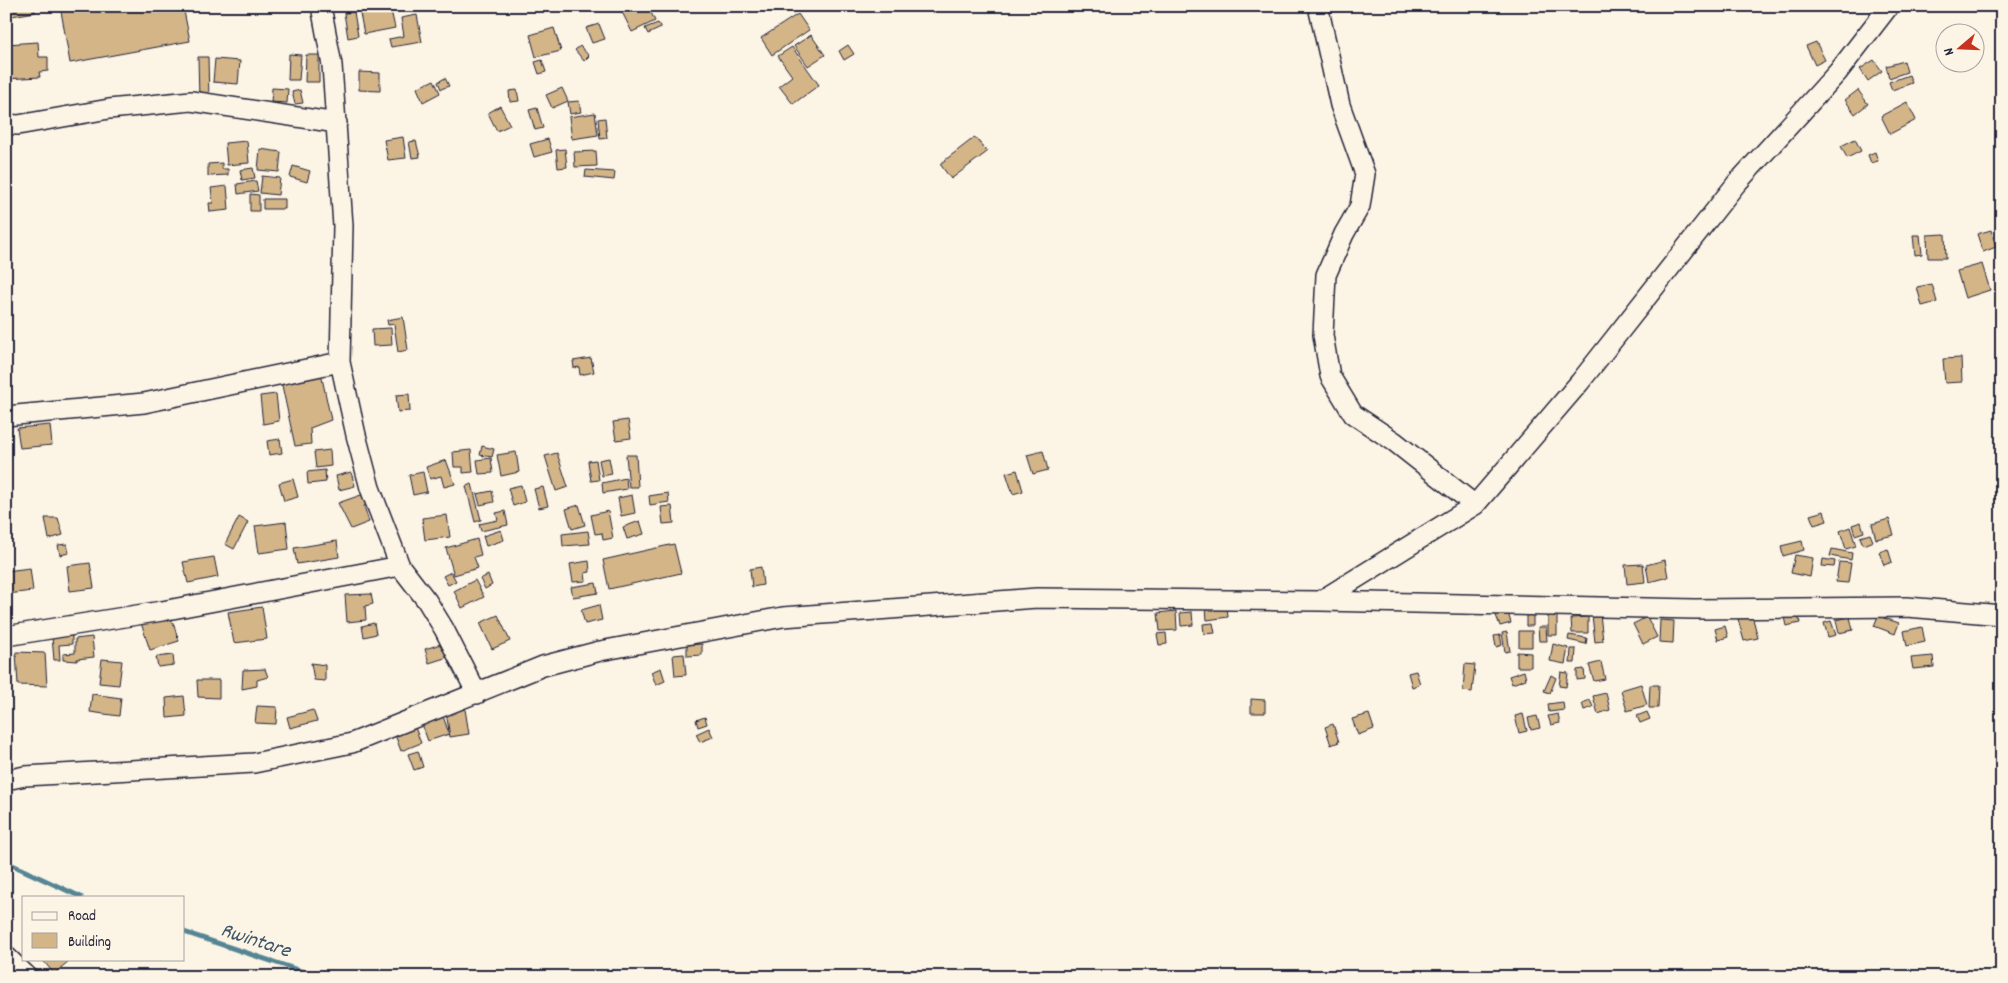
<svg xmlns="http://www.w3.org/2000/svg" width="2008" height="983" font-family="Dekko,sans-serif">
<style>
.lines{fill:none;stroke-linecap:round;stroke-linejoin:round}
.stream{stroke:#558594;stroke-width:5}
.building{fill:#d3b587;stroke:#22223b}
.street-casing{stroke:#22223b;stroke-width:22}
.street{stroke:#fcf5e5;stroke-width:19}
.labels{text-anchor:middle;stroke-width:4.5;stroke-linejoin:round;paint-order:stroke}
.water-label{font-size:21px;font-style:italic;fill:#3c5468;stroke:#fcf5e5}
</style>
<rect width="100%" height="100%" fill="#fcf5e5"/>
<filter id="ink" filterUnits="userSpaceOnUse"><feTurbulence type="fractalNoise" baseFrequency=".02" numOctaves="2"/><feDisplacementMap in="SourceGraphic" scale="10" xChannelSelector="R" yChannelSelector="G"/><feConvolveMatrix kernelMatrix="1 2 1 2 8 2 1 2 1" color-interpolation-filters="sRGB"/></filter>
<g filter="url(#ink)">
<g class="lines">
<path class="stream" d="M6,862L81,897
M184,932L319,977"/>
</g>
<path class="building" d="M6,6H34L35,12L6,17Z
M85,6H183L190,41L70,63L61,11Z
M369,6H390L395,28L364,34L359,8Z
M623,6H648L655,21L632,32L620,8Z
M354,12L358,36L348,38L344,13Z
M798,14L809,30L772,55L761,38Z
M417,15L422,42L391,47L389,39L404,36L401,18Z
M658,23L661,28L648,34L645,28Z
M599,24L605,39L592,43L586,28Z
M554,28L561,51L536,57L530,35Z
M811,35L825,55L808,66L794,46Z
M38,42L39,57H48V71L39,72L40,77L6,79V44Z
M1816,42L1825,60L1815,65L1806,46Z
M848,45L854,54L844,60L839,51Z
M580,46L589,56L584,61L575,50Z
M792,47L819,85L793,104L779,86L792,76L778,56Z
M289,54L301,55L299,80H288Z
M306,55H319V82H305Z
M198,57H208L209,100H199Z
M215,59L240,61L238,84L213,82Z
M542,60L546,72L539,74L535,62Z
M1874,60L1882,71L1868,81L1860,69Z
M1904,61L1907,72L1889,78L1886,66Z
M359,72L380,73V91L359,90Z
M1909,75L1912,83L1892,90L1889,82Z
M445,78L449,86L441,89L438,82Z
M434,80L440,93L423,102L417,88Z
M272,88L288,89L287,103L271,102Z
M562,88L568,101L552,108L546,95Z
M300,90L303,103L295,104L292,92Z
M517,90L519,101L510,102L509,91Z
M1858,90L1868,104L1855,114L1845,100Z
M579,101L581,112L570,114L568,102Z
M1907,102L1916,120L1890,134L1881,116Z
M500,106L510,125L497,131L488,113Z
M537,108L543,128L535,130L529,110Z
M595,113L598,135L572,139L569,117Z
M605,118L607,138L600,139L598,119Z
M403,137L406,158L388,160L384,140Z
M975,137L987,152L951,179L940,164Z
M548,139L552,152L534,157L530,144Z
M1855,139L1861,151L1847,158L1841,146Z
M247,141L249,163L227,165L225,143Z
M416,141L420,157L412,158L409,142Z
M260,149L281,152L279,172L258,170Z
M565,149L567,167L558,168L556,150Z
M596,151L597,166L575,167L574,152Z
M1875,152L1878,161L1871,163L1868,155Z
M222,163V169H228V175L208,176V164Z
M293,166L310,171L307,182L290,177Z
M253,168L255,178L242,180L240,170Z
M586,170L615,172L614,180L585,177Z
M262,176L280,178L278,195L260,193Z
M256,181L258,191L238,194L237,184Z
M227,186L229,210L210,212L209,203H213L211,188Z
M250,194L259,195V211H250Z
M263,199H285V209H263Z
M1991,230L1996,247L1983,252L1977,234Z
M1945,234L1946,258H1928L1927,235Z
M1913,235H1920L1922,254L1915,255Z
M1982,264L1990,290L1965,298L1957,271Z
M1932,284L1937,302L1922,306L1917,287Z
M403,317L408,350L398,352L394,324L388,325L387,320Z
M391,328L392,345L373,346L372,329Z
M591,358L594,372L580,375L579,367L574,368L573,361Z
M1961,358L1962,382L1945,383L1943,359Z
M319,364L331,420L310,428L311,444L295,446L280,376Z
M276,394L279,421L263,424L260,396Z
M409,394L410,411L398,412L396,395Z
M628,420L631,438L616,440L613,422Z
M50,425L52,445L20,448L17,428Z
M280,439L282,453L269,455L267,441Z
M482,446L494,449L492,457L480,455Z
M330,450L331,466L316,468L314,452Z
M471,450L473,472L463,473V467H454L453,452Z
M1043,451L1048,470L1033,474L1027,455Z
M516,452L519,472L501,476L497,455Z
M557,453L568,487L556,491L545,456Z
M626,455H636L638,487H629Z
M491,458L493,473L479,474L477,460Z
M609,458L612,474L602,476L599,460Z
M446,460L455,484L444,487L441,476L430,479L426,467Z
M596,460L599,480L591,481L588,461Z
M325,470L326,482L308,484L307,472Z
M1017,470L1023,491L1013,494L1006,473Z
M351,472L355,486L339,490L336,476Z
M423,472L427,492L413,495L409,475Z
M626,478L627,489L603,493L602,483Z
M293,479L298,497L284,501L279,483Z
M472,484L481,520L475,522L466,486Z
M521,485L525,502L513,506L508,488Z
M543,487L548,506L539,508L534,489Z
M492,491L494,502L480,505L477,494Z
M668,493L669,502L650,505L649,496Z
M364,494L369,505L364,506L369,522L351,529L338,503Z
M632,495L635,513L621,516L618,498Z
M579,505L585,525L572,529L566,509Z
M672,506L674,523L663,524L661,507Z
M505,511L508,525L481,531L479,524L498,520L496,513Z
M608,511L613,538L603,540L602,533L595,534L591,515Z
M1824,511L1827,521L1814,525L1810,515Z
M447,515L450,537L425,540L422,518Z
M239,517L248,522L234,549L225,544Z
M45,518H58L63,535L49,539Z
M1889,519L1894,535L1876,539L1872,524Z
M640,521L644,534L627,539L623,527Z
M286,522L289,549L259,553L255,526Z
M1861,522L1864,532L1855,535L1852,525Z
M1850,527L1856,546L1846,549L1840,531Z
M501,530L504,540L486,546L483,536Z
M588,531L590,544L563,546L562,534Z
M1870,534L1873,541L1863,545L1860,537Z
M477,539L481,555L474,557L478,568L454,575L446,548Z
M337,541L339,557L297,564L294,548Z
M1802,541L1804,550L1783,556L1781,546Z
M67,544L69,553L60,555L58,545Z
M674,544L681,573L609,589L603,560Z
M1832,549L1852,553L1851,560L1830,556Z
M1888,549L1892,562L1884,565L1879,552Z
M1795,555L1813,558L1810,577L1791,573Z
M214,557L218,577L188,583L183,562Z
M1823,559L1835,561L1834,567L1822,566Z
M1665,560L1668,577L1649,582L1646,565Z
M589,561L590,572L585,573L586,581L573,582L570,564Z
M1839,562L1851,563L1848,583L1836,582Z
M90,563L94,588L70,591L67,566Z
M1643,564L1645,582L1627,584L1625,565Z
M761,567L763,585L752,587L750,569Z
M30,568L33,591L7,594L6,571Z
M451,572L456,581L448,585L443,576Z
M488,575L492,585L485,589L480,579Z
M475,580L484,597L462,608L454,591Z
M596,583L598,593L573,597L571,587Z
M371,594L373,604L365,606L366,620L347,622L345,595Z
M599,605L602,620L585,624L581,610Z
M1227,606L1228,617L1207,620L1206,608Z
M1506,606L1511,623L1500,626L1494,610Z
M262,607L267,639L234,643L228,612Z
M1176,611L1177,630L1160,631L1158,613Z
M1192,612L1193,625L1181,626L1180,613Z
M1548,612H1557V635H1548Z
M170,614L179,641L150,650L141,623Z
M1526,614H1533V626H1526Z
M1600,614L1603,641L1595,642L1592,615Z
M498,615L510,641L492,649L480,623Z
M1752,615L1758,638L1744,641L1738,619Z
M1798,615L1800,623L1786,626L1784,617Z
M1878,616L1899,623L1895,634L1874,626Z
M1588,617V633H1572L1571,618Z
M1647,617L1657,637L1643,644L1633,624Z
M1850,617L1853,630L1839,633L1836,620Z
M1660,620L1674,621L1673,643L1659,642Z
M1831,621L1836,635L1828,637L1824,623Z
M374,623L376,634L364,637L362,626Z
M1213,623L1215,633L1204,634L1203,624Z
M1725,626L1728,637L1718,640L1715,629Z
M1538,627H1546L1547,641H1539Z
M1922,627L1925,642L1907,646L1904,631Z
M1519,631H1532V647H1519Z
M1507,632L1510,651L1505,652L1502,633Z
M1166,633L1167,644L1159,645L1157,634Z
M1500,635L1502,645L1496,647L1494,636Z
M1569,635L1587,638L1586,644L1568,640Z
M72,636V644L59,645L60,660H54L52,637Z
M92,637L94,657L77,659V661L63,660V654L75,653V639Z
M444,643L448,657L429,663L425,649Z
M702,644V655L687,656V645Z
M1553,644L1568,648L1565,664L1550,661Z
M1571,649H1576L1575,663H1570Z
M16,652L45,653L47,686L18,685Z
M1517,652L1531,653V667H1517Z
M684,654L686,675L675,676L673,655Z
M173,655L174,665L158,667L156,657Z
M1933,656L1934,667L1913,669L1911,658Z
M102,659L122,661L119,685L99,683Z
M1601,662L1605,679L1594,681L1589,665Z
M311,663L325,665V681L314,680Z
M1465,664L1475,665L1472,692L1463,691Z
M661,668L665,681L656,685L651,672Z
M265,669L268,677L257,680V686L242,689L243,670Z
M1584,669L1585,679L1577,680V670Z
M1416,671L1420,684L1412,687L1408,673Z
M1524,671L1526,679L1512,684L1509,676Z
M1561,672L1568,673L1566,687L1559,686Z
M1551,675L1556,678L1550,693L1544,691Z
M197,680H219V698L198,697Z
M1641,684L1647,705L1627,711L1621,690Z
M1650,685H1659L1658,708H1649Z
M1606,693L1610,710L1598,714L1593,696Z
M92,694L121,698L119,716L90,712Z
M184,696L186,716L167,718L166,698Z
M1251,699L1265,700V713H1251Z
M1590,700L1593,707L1584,710L1582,703Z
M1563,702L1564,710L1549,712L1548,704Z
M257,706L277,707L276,724L255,723Z
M465,709L469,734L450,737L446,712Z
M313,710L317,721L290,728L287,717Z
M1647,712L1650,719L1640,723L1637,716Z
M1369,714L1374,729L1358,735L1352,719Z
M1523,714L1527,731L1519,733L1515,716Z
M1558,714L1560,723L1551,725L1548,716Z
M443,716L449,734L428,741L422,724Z
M1537,716L1540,728L1531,730L1528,718Z
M705,717L707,724L698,727L696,720Z
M1333,724L1339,742L1331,745L1325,727Z
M414,725L421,743L401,751L394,732Z
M709,728L713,737L700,742L696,734Z
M418,751L423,767L414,770L408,754Z
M42,959H71L54,974Z"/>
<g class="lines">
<g class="street-casing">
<path id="street" d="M321,6L332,65L343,226L340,362L356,435L370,488L400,566L427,601L444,629L477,694
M1318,6L1340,105L1365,174L1360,206L1344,234L1326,275L1323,335L1330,376L1353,414L1395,442L1475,505
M6,124L18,125L109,109L191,101L337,123
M6,416L144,403L340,362
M1320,601L1475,505L1580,382L1736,184L1838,72L1889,6
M6,636L162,611L400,566
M6,780L25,776L254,763L352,743L543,666L600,651L783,617L1037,598L1320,601L1694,609L1907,607L2002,615
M6,956L28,977"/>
</g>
<use href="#street" class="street"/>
</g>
</g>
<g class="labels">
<g class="water-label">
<text transform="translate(256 939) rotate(18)" y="7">Rwintare</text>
</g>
</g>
<rect width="2008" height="983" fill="none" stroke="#fcf5e5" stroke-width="25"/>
<rect x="12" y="12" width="1983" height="958" fill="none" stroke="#22223b" stroke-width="2" filter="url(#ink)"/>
<rect x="22" y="896" width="162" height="65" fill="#fcf5e5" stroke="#a5a1a1"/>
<rect x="32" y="912" width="25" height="8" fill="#fcf5e5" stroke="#a5a1a1"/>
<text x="68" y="920" font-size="15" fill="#22223b">Road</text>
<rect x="32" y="933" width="25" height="15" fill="#d3b587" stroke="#a5a1a1"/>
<text x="68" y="946" font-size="15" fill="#22223b">Building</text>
<g transform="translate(1960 48) rotate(251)"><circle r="24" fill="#fcf5e5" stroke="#a5a1a1"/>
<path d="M0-4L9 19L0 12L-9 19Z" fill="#c8321e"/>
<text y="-8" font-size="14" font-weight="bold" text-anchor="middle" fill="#22223b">N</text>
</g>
</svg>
